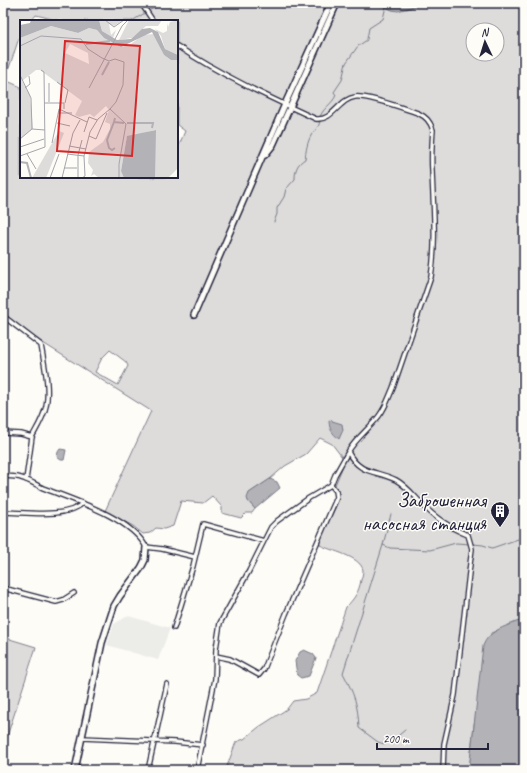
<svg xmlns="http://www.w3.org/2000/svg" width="527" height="773" font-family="Caveat,sans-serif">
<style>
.built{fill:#ecece9}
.green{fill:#dddcdb;stroke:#807f8b;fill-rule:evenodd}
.water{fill:#b2b2b7;stroke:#787885}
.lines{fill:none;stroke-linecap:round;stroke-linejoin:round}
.stream{stroke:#787885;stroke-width:1}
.street-casing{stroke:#22223b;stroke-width:6}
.secondary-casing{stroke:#22223b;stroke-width:8}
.street{stroke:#fdfcf7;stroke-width:3.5}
.secondary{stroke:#fdfcf7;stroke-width:5}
.labels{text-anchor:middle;stroke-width:3;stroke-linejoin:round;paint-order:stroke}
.poi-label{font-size:20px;fill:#22223b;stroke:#fdfcf7;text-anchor:end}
.inset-river{fill:none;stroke:#b2b2b7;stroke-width:2}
.inset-road{fill:none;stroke:#a5a5ac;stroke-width:1}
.view{fill:#d62828;fill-opacity:0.15;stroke:#d62828;stroke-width:2}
.inset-edge{fill:none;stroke:#22223b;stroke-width:2}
</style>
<rect width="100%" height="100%" fill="#fdfcf7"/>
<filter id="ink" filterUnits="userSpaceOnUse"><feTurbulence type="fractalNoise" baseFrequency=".025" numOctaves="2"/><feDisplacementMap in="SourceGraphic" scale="8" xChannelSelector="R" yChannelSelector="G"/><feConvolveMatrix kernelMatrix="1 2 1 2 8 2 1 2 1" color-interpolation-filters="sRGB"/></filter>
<g filter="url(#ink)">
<path class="built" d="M128,616L170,628L158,660L107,645L114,624Z"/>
<path class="green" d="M3,3H377L387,7L407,9L424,3H524V619L491,633L474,724L469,770L226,769L236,742L244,739L259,727L287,709L293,701L306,699L317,693L346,607C354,599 359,592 361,580C362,577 363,573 363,570C360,556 331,551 320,545V540L338,502L339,492L335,485L345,461L332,444L320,438L306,454L285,466L270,479L249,493L248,501L255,509L252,513H246L241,518L222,513V507L212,496L203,503L181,501L173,526L164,529L156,528L150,533L143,534L133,526L105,511L151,411L43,343L3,315ZM36,15L61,21H177V125L185,131L177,150V177H21V87L5,80L21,32V21H31ZM473,30H497V54H473ZM110,350L126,362L128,366L118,385L95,372L102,358Z
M3,637L36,647L3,749Z"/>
<path class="water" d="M377,3H424L398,11L392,10Z
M329,420L342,424L343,430L339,439C332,433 329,429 329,420Z
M60,449L66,450L64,460H61L57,457L58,452Z
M270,479L277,482L280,488L255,509L248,501L247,498L249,493Z
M524,619V770H469L483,646C489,629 508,626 524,619Z
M304,650L313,654L316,658L309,676L301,678L297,675L295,661L300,652Z"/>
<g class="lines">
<path class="stream" d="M150,10L162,5L174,3
M132,21L145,13
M367,39L369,28L383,19L386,6
M320,118C321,109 333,104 336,95L334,92L342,80L346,63L358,46L367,40
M274,222L277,214V208L284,197L286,189L295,179C295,170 297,164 305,159C306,151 307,142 312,134C315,129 319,128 320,121
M391,514L383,545L390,548L430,550L456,543L470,544
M473,544L483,545L492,548L524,537
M383,545L343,673C354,694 358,704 359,728L378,742L384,744L393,740L405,730"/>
<g class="street-casing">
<path id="street" d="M141,3L153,21
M177,46C221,75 268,97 316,119C333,121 339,99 355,97C367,95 405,109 418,113C426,117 430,121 433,130C432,143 431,156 432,170C433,205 437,242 431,277L393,388C389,397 386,407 379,416C369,429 356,438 348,452C360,475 376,470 396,480C407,486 414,496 423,505C434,517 452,529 468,535L472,549L470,564L455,695L444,744L443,770
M3,316L41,345C44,364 50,387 46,406C44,417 37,428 32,437
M3,433L21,434L32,437L26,480
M3,476C9,477 16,476 21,478C29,480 36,485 43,488C73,500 130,517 146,547L162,549L195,557
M3,512C25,512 67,519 83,503
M3,588L56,602L63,600L74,593
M174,628L193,566L203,524L264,541
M216,656L230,659L259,675L264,669L286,614L337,497L336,491L331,485
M82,738L175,742L203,745
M148,770L167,684
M197,770L215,679L216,649L220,623L249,571L271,527L277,521L309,498L331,485L335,475L348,452"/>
</g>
<g class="secondary-casing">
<path id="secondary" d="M265,155L273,145L337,3
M194,315L285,104L331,3
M75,770L102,643L114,606L120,596L141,568L145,560L146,547"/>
</g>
<use href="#street" class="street"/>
<use href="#secondary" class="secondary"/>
</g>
</g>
<defs>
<g id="building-pin" transform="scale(1)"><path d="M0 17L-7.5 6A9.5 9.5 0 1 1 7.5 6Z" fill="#22223b" stroke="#fdfcf7"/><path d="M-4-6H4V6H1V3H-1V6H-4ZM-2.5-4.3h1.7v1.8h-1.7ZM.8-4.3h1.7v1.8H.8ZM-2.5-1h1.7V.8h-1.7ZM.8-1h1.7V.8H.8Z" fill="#fff"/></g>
</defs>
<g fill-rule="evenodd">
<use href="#building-pin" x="500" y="511"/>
</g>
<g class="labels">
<g class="poi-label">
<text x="486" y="507">Заброшенная<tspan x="486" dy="23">насосная станция</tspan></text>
</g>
</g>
<g transform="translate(20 20)">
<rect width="158" height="158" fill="#fdfcf7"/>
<path d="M79,0H103L94,6L89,4L91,15L96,10L93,18L82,11ZM109,0H142L138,6H126L112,18L99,20ZM158,0V35L145,29L141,16L135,9L143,13L147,11V3L148,7L150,2ZM31,6L58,13L69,8L77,10L84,18L101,27L111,24L123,15L134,14L144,35L151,40H158V148L148,158H129H133L135,110L107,117L101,151L104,158H79L74,154L71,156L73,150L68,143L69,132L83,122L90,109V104L85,102L89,90L86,86L74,97L70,94L59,97L55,95L62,81L20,50H16L2,61L10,75L13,108L0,119V18ZM50,24L68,33L69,44L45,33ZM39,111L44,113L26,158H12Z" fill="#dddcdb" fill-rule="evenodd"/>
<path d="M11,0H79L82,11L97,20L111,19L122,9L130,8L138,12L145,29L158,35V40H151L144,35L132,12L101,27L84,18L77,10L69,8L58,13L31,6L0,18V5L10,3ZM136,110L135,157L104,158L101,151L107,116Z" fill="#b2b2b7"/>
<path class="inset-river" d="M66,24L90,21M82,55L89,42M95,98L94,102L104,103M94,102L87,120L89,128L92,130L95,128M107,103H133L132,108M0,142L7,143L11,158"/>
<path class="inset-road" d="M85,0L94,7L104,0M0,26L21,16L61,19L68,29L82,38L89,41L95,39L104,42L103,65L96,82L90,89L106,104L99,144V158M0,55L11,78L12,109M37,62L48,70L45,83M5,68L10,64L9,56M69,68L102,6L108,0M29,82V63M24,83H44V89M38,93H52M37,103L50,106M64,112L69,97L77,100M69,116L76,119L87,93M0,119L12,109L25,110M32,123L39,89L67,102M49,126L66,129M0,127L24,119M7,134L16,149M47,134L64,136M0,136L25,127L24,52L21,50M44,148H57M30,158L39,134M42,158L53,113L60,100M58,158V135L62,120M62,158L65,156L64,136L70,112L78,99L90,89"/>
<path class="view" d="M45,21L120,26L112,136L37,131Z"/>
<rect width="158" height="158" class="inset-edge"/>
</g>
<rect width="527" height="773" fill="none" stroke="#fdfcf7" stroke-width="16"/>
<rect x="8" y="8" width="511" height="757" fill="none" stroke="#22223b" stroke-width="1.5" filter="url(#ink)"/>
<g transform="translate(485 42) rotate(356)"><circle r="19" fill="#fdfcf7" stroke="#a5a5ac"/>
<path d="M0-3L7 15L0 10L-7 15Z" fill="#22223b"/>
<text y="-6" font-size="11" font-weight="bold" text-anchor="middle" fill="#22223b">N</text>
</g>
<path d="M377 743v6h111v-6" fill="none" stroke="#22223b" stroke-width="2"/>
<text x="383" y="743" font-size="12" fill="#22223b" stroke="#fdfcf7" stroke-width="3" paint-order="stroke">200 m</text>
</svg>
